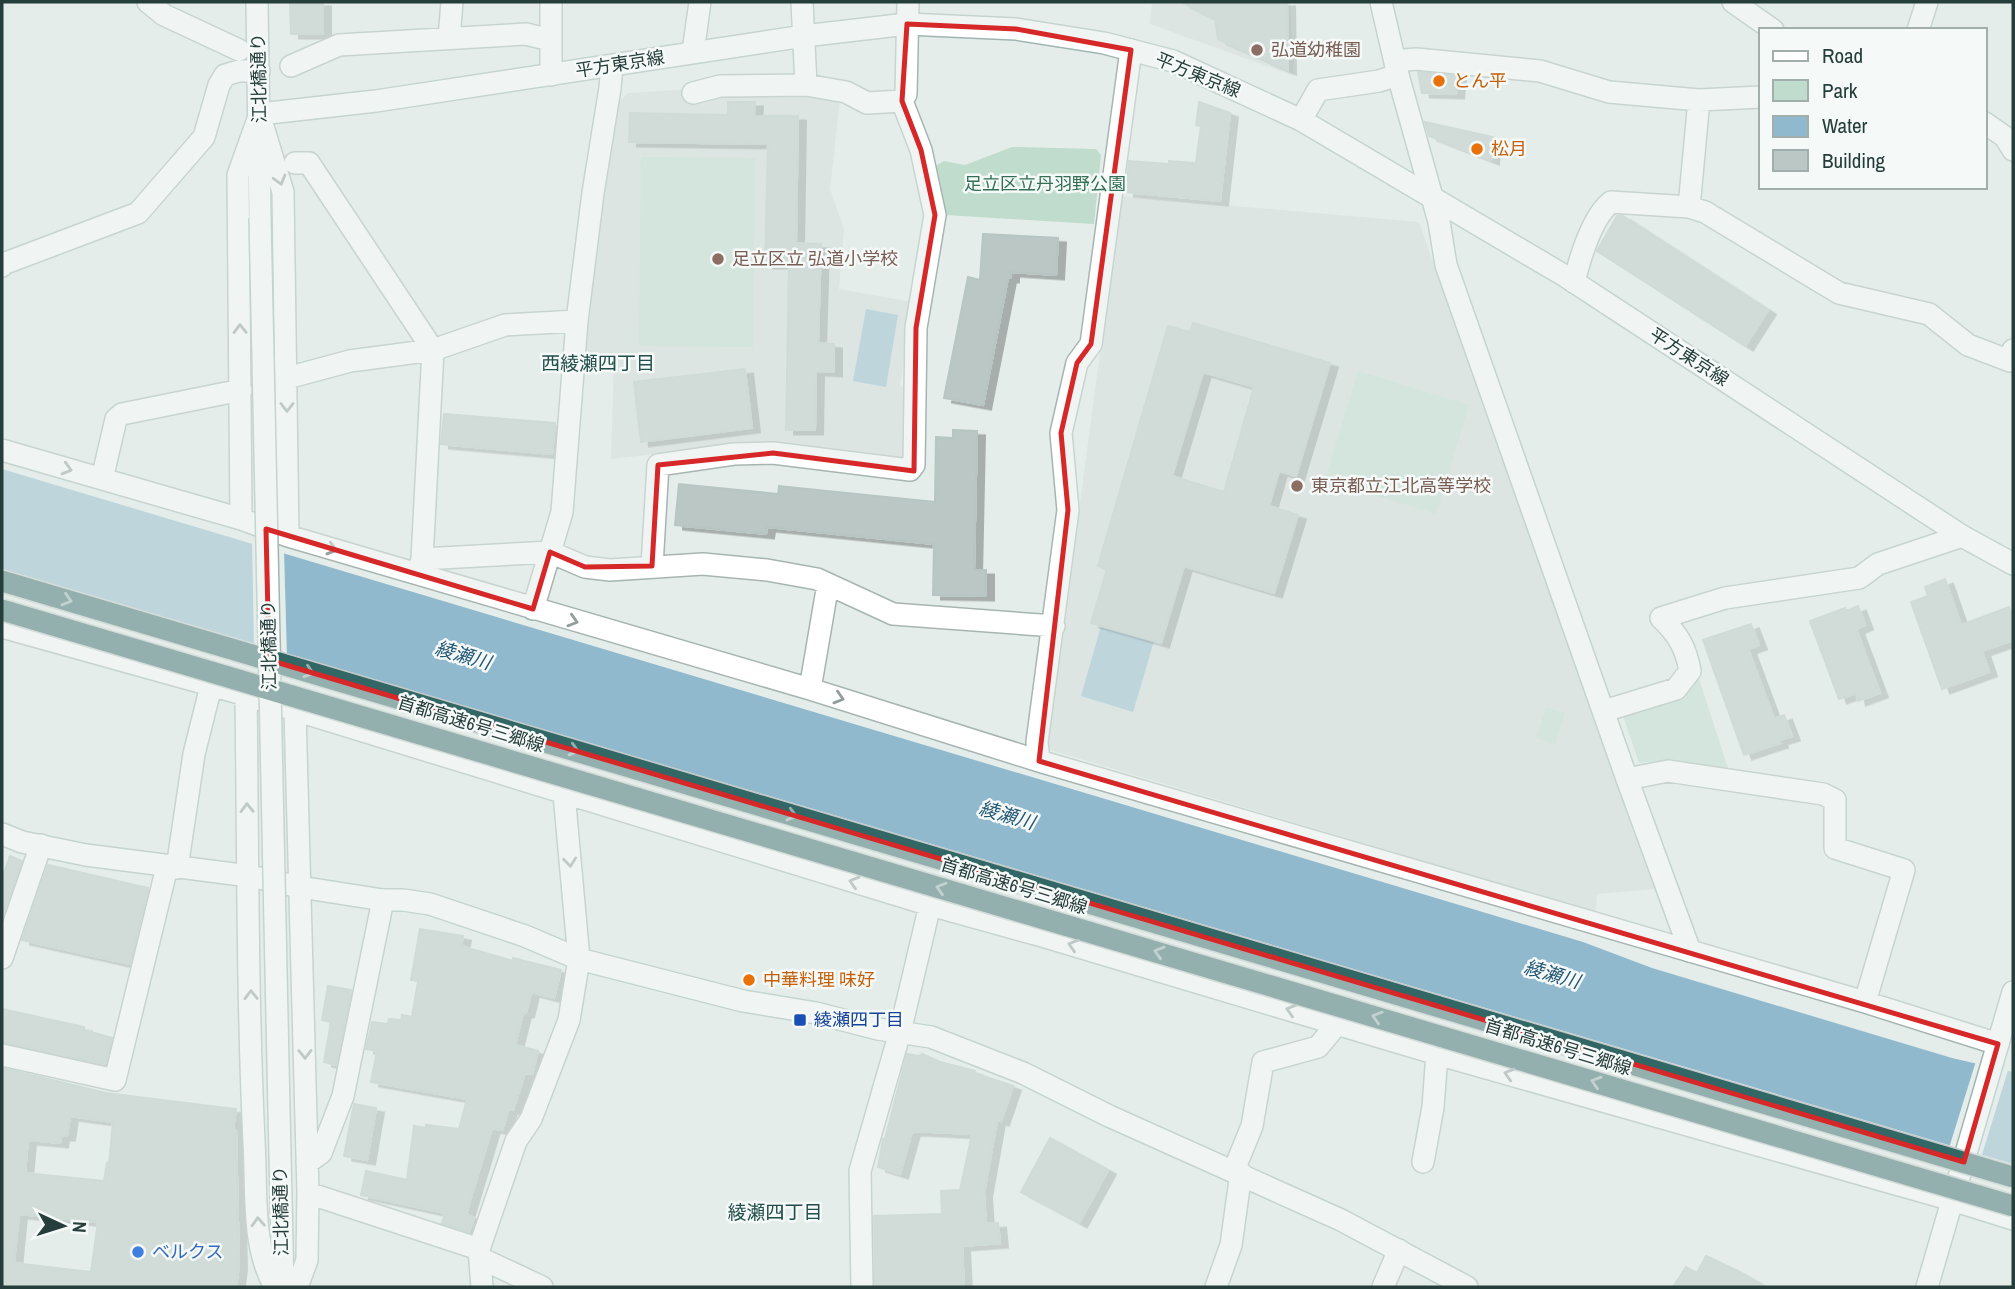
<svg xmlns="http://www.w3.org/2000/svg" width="2015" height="1289" font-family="'Archivo Narrow','Noto Sans JP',sans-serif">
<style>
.built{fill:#d2dcda}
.green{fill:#bfdccc}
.water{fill:#90b9cd}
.pier{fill:#e4edea}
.building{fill:#bac7c4;stroke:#b7c6c2;stroke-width:2;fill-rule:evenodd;filter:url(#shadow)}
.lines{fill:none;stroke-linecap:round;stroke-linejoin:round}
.street-casing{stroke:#a7b5b2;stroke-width:24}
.secondary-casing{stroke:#a0b5b1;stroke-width:24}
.street{stroke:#fff;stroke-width:21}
.secondary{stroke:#fff;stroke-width:21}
.secondary-bridge-casing{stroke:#a0b5b1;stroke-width:24;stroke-linecap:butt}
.highway-bridge-casing{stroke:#c2c9c8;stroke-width:24;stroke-linecap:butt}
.secondary-bridge{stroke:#fff;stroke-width:21}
.highway-bridge{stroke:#336766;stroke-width:21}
.oneway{stroke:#929e9d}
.oneway2{stroke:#94b0af}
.marked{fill:none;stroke:#d62828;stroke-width:5;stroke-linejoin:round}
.education-dot{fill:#8d6e63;stroke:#f5f9f8;stroke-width:2.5}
.food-dot{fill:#e8710a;stroke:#f5f9f8;stroke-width:2.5}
.transit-dot{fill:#1a4fb4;stroke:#f5f9f8;stroke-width:2.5}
.shop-dot{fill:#3f7fe0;stroke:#f5f9f8;stroke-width:2.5}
.labels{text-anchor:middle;stroke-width:5;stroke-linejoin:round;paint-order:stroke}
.education-label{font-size:18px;fill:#785e54;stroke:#f5f9f8;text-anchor:start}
.street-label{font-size:18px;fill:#253d3b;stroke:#f5f9f8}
.food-label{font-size:18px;fill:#c56008;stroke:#f5f9f8;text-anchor:start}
.park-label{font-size:18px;fill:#327156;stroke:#f5f9f8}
.transit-label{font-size:18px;fill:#164399;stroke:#f5f9f8;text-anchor:start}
.shop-label{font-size:18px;fill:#366cbe;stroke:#f5f9f8;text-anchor:start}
.neighbourhood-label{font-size:19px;fill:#224e4b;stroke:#f5f9f8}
.water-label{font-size:19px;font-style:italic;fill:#235875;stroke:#f5f9f8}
</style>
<defs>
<filter id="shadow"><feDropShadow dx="8" dy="4.5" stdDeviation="0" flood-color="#0004"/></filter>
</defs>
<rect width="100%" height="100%" fill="#e4edea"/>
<path class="built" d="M1152,2H1290L1294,76L1150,24Z
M690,89L798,91L840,99L830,189L844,229L839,289L913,302L900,386L908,388L904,456L893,462L771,441L611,459L614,361L585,359L598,221L614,107L628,93Z
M1121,196L1419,222L1655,889L1597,894L1596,912L1047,749Z"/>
<path class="green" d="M1012,147L1096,149L1101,155L1094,224L946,215L935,166L944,161L965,165Z
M641,157L755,158L753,347L639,346Z
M1358,371L1469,405L1436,514L1325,480Z
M1698,676L1728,768L1666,760L1639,763L1623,716Z
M1546,707L1565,713L1555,744L1536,738Z"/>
<path class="water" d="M866,309L898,315L886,387L853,381Z
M2,469L1583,942L1652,968L1952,1058L2013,1072V1164L2,569Z
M1101,626L1154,641L1133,712L1081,696Z"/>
<path class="pier" d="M252,541L284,550L287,657L254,647Z
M1976,1061L2009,1067L1981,1158L1949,1148Z"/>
<path class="building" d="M290,2H323V34H291Z
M1181,2H1287L1288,70L1218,39L1215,19Z
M1418,72L1458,76L1456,94L1422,93Z
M728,102H755L754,116H798L796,243L821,244L818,343L834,344V372L816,371L815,430H786L789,264H765L768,144L629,142L630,113L728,115Z
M1199,102L1230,113L1220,201L1126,192L1129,161L1169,164V161L1196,163L1201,126L1196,125Z
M1425,122L1493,137L1491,160L1429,136Z
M1617,216H1623L1768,310L1745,346L1597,251Z
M983,234L1058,238L1056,275L1011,272V278H1008L983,405L944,398L968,277L980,280Z
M1193,323L1330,363L1296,476L1279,471L1269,506L1298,515L1274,593L1184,566L1161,643L1091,623L1107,569L1098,566L1168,326L1190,332ZM1203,372L1254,387L1224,492L1172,476Z
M745,369L752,428L641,442L634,382Z
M444,414L555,423L552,454L441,444Z
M953,430L977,431L974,570H986V596L933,595L934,544L767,527L766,534L675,525L679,484L778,494L779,486L935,502L936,437L953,438Z
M1945,579L1961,625L2009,607L2013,618V640L1982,651L1989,672L1942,689L1911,602L1928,596L1925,587Z
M1858,606L1865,625L1856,629L1880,693L1858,701L1856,693L1839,699L1810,621L1845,608L1846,611Z
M1751,624L1759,645L1748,649L1774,719L1784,715L1792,736L1779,740L1780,743L1744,755L1703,640Z
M10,856L22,861L2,918V879Z
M48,865L148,888L130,964L22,940Z
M420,929L463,936L461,946L513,961V958L561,970L554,998L531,992L526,1013H523L515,1045L538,1051L532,1074L525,1073L513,1110L509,1109L502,1130L492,1128L466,1214L474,1218L469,1232L442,1223L445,1213L361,1195L366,1171L407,1180L414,1126L426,1128V1125L459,1129L467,1099L371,1082L377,1051L366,1049L372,1022L388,1024L389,1019L401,1020L402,1015L412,1017L418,981L411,980Z
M328,986L351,990L336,1065L324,1062L331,1022L322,1020Z
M2,1009L84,1027V1030L112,1038L105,1064L2,1042Z
M907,1054L919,1056L922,1054L940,1062L975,1071L974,1073L1013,1086L1001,1121L997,1120L984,1193L986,1224L998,1223L1000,1243L962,1246L964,1287H875L874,1216L942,1214L941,1191L960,1190L972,1134L912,1131L900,1174L878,1167L883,1139H885Z
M2,1068L106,1093L236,1109L233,1130H236L239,1266L236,1287H2ZM70,1116L113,1122L109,1164L107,1163L104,1181L25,1173L28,1140L60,1143L61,1136H67ZM19,1214L98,1222L91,1272L14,1263Z
M354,1104L376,1108L367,1160L344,1156Z
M1050,1138L1108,1170L1079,1223L1021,1192Z
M1706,1256L1738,1271L1766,1287H1673L1686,1267L1697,1273Z"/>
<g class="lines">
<g class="street-casing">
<path id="street" d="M148,2L164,15L239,50
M802,2L806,85
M1733,2L1773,30
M1918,30L1927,2
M449,38L452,2
M693,52L700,2
M1395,61L1416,59L1540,71L1609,92L1699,100L1761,97
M291,66L339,45L526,34L550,40
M551,75V2
M693,93L720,86L806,85L846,92L867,103L902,101L906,94L908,2
M261,120L283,192L288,536
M1301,120L1318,90L1379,81L1398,75
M1985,123L2005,137L2013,150
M295,163H309L433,350L422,559L418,572
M1689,207L1699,100
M2,266L3,264L138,213L204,137L219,85L225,75L239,71H259
M1574,282C1580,258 1592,217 1611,202L1689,207L1705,212L1839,293L1929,314L1968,345L2010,361L2013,350
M287,378L350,361L433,350L505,325L577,321
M2,450L241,519L288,536L810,689L1039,761L1865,1002L1998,1044
M102,479L116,419L122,414L241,390
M241,519L238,175L258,119
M422,559L550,552L585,567L610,570L703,564L767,570L817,579L893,614L1054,626
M652,566L658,465L734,454L773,453L910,470L914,465L916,328L935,215L921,150L902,101
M533,609L562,512L577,321L593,193L610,88L612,66
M2,627L246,695L930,905L1042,936L1437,1054L1952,1200
M810,689L828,584
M246,695C248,844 247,993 254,1142C257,1189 251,1245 275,1287
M295,711L308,1193L307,1260L297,1287
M1604,711L1676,689L1690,671C1686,648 1678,634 1661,618L1725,598L1859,578L1878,564L1962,536
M1039,761L1037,742L1068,510L1061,433L1077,363L1091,344L1131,50
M1627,779L1668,771L1823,794L1835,800V848L1904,870L1865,1002
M177,868L194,754L211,686
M2,958L41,845
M2,1055L115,1080L167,867
M1423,1162L1433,1107L1437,1054
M307,1163L321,1153L343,1096L383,900
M1234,1170L1252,1126L1263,1062L1318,1047L1338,1023
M308,1193L479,1249
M480,1258L542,1287
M482,1287L479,1249L516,1141L531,1119L569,1020L579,959L564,794
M862,1287L860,1171L900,1032L930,905
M1216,1287L1231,1245L1241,1173
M1383,1287L1399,1250"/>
</g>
<g class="secondary-casing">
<path id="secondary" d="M257,2L260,218
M1381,2L1398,75L1439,222L1446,265L1627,779L1690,951
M260,114L376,101L804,36L907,24L1016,29L1104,43L1173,61L1301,120L1565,276L1962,536L2013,564
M2,834L22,842L86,855L249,876L300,887L383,900H403L430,904L525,936L579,959L743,1001L816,1013L878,1029L931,1037L1023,1073L1109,1116L1341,1220L1467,1287
M279,1111L283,1287
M1952,1200L2013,1219
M1927,1287L2013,992"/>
</g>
<use href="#street" class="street"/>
<use href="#secondary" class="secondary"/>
<g class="secondary-bridge-casing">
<path id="secondary-bridge" d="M260,218L279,1111"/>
</g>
<g class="highway-bridge-casing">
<path id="highway-bridge" d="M2,581L2013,1177
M2,610L2013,1206"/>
</g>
<use href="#secondary-bridge" class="secondary-bridge"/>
<use href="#highway-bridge" class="highway-bridge"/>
</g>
<defs><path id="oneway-chevron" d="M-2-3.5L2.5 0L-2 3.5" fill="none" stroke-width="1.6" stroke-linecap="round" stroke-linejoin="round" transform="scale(1.75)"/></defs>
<g class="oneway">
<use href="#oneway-chevron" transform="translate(280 180) rotate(74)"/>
<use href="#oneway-chevron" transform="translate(240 329) rotate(-91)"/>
<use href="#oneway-chevron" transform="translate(287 407) rotate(90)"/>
<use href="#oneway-chevron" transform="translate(67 469) rotate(16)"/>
<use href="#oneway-chevron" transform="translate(332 549) rotate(16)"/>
<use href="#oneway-chevron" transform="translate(573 621) rotate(17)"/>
<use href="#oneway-chevron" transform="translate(839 698) rotate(17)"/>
<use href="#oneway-chevron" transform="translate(247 808) rotate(-91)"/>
<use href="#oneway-chevron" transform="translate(570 862) rotate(84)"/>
<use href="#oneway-chevron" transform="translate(854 882) rotate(-163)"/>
<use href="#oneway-chevron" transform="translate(1073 945) rotate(-163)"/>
<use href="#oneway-chevron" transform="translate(251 995) rotate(-91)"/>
<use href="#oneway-chevron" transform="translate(1291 1010) rotate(-163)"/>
<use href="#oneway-chevron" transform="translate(305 1054) rotate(89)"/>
<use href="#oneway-chevron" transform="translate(1509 1074) rotate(-164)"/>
<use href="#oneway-chevron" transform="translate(258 1222) rotate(-93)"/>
</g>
<g class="oneway2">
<use href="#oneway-chevron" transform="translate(67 600) rotate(17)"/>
<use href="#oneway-chevron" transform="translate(309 672) rotate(17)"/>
<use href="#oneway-chevron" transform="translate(574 750) rotate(16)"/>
<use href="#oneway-chevron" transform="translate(792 815) rotate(16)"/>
<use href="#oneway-chevron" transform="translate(941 888) rotate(-163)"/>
<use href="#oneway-chevron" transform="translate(1159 952) rotate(-163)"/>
<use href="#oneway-chevron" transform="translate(1377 1017) rotate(-163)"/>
<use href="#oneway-chevron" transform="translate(1596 1082) rotate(-163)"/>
</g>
<path d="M0 0H2015V1289H0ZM907,24L1016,29L1131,50L1091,344L1077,363L1061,433L1068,510L1039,761L1998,1044L1964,1162L269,660L266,529L533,609L550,552L585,567L652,566L658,465L773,453L914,471L916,328L935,215L921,150L902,101Z" fill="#e4edea" fill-opacity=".55" fill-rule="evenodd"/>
<path class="marked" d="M907,24L1016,29L1131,50L1091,344L1077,363L1061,433L1068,510L1039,761L1998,1044L1964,1162L269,660L266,529L533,609L550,552L585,567L652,566L658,465L773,453L914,471L916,328L935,215L921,150L902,101Z"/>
<g class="education-dot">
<circle cx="1257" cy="50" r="7"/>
<circle cx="718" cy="259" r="7"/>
<circle cx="1297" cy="486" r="7"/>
</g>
<g class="food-dot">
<circle cx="1439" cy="81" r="7"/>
<circle cx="1477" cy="149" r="7"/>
<circle cx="749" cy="980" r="7"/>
</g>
<rect class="transit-dot" x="793" y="1013" width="14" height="14" rx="3.5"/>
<circle class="shop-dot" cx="138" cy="1252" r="7"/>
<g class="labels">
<g class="education-label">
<text x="1271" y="56">弘道幼稚園</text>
<text x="732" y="265">足立区立 弘道小学校</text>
<text x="1311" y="492">東京都立江北高等学校</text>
</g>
<g class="street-label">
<text transform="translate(620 64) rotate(-9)" y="6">平方東京線</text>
<text transform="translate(1198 75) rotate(22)" y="6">平方東京線</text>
<text transform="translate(259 78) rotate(-91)" y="6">江北橋通り</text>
<text transform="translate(1689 357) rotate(33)" y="6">平方東京線</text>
<text transform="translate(269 645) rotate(-91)" y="6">江北橋通り</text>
<text transform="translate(471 724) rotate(17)" y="6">首都高速6号三郷線</text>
<text transform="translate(1014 886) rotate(17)" y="6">首都高速6号三郷線</text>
<text transform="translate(1558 1047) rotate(17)" y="6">首都高速6号三郷線</text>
<text transform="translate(281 1211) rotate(-91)" y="6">江北橋通り</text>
</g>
<g class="food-label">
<text x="1453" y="87">とん平</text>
<text x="1491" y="155">松月</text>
<text x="763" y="986">中華料理 味好</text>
</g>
<g class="park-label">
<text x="1045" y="190">足立区立丹羽野公園</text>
</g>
<g class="transit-label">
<text x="814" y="1026">綾瀬四丁目</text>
</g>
<g class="shop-label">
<text x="152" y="1258">ベルクス</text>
</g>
<g class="neighbourhood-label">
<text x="598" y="370">西綾瀬四丁目</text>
<text x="775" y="1219">綾瀬四丁目</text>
</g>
<g class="water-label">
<text transform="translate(463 655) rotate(16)" y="7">綾瀬川</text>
<text transform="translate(1007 815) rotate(16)" y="7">綾瀬川</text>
<text transform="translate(1552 974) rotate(16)" y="7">綾瀬川</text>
</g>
</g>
<rect width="2015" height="1289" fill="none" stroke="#253d3b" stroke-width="7"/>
<rect x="1759" y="28" width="228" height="161" fill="#f5f9f8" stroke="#a2aeac" stroke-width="2"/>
<rect x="1773" y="51" width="35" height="10" fill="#ffffff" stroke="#a2aeac" stroke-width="2"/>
<text x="1822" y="63" font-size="21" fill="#253d3b">Road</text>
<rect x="1773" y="80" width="35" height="21" fill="#bfdccc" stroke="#a2aeac" stroke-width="2"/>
<text x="1822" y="98" font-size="21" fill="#253d3b">Park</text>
<rect x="1773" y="116" width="35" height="21" fill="#90b9cd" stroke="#a2aeac" stroke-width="2"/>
<text x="1822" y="133" font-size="21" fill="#253d3b">Water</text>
<rect x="1773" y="150" width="35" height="21" fill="#bac7c4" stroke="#a2aeac" stroke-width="2"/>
<text x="1822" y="168" font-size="21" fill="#253d3b">Building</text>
<g transform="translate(63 1226) rotate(94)" stroke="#f5f9f8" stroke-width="5" paint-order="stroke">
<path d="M0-5L12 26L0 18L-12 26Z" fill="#253d3b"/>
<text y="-10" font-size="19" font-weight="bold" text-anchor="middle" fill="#253d3b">N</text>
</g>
</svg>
